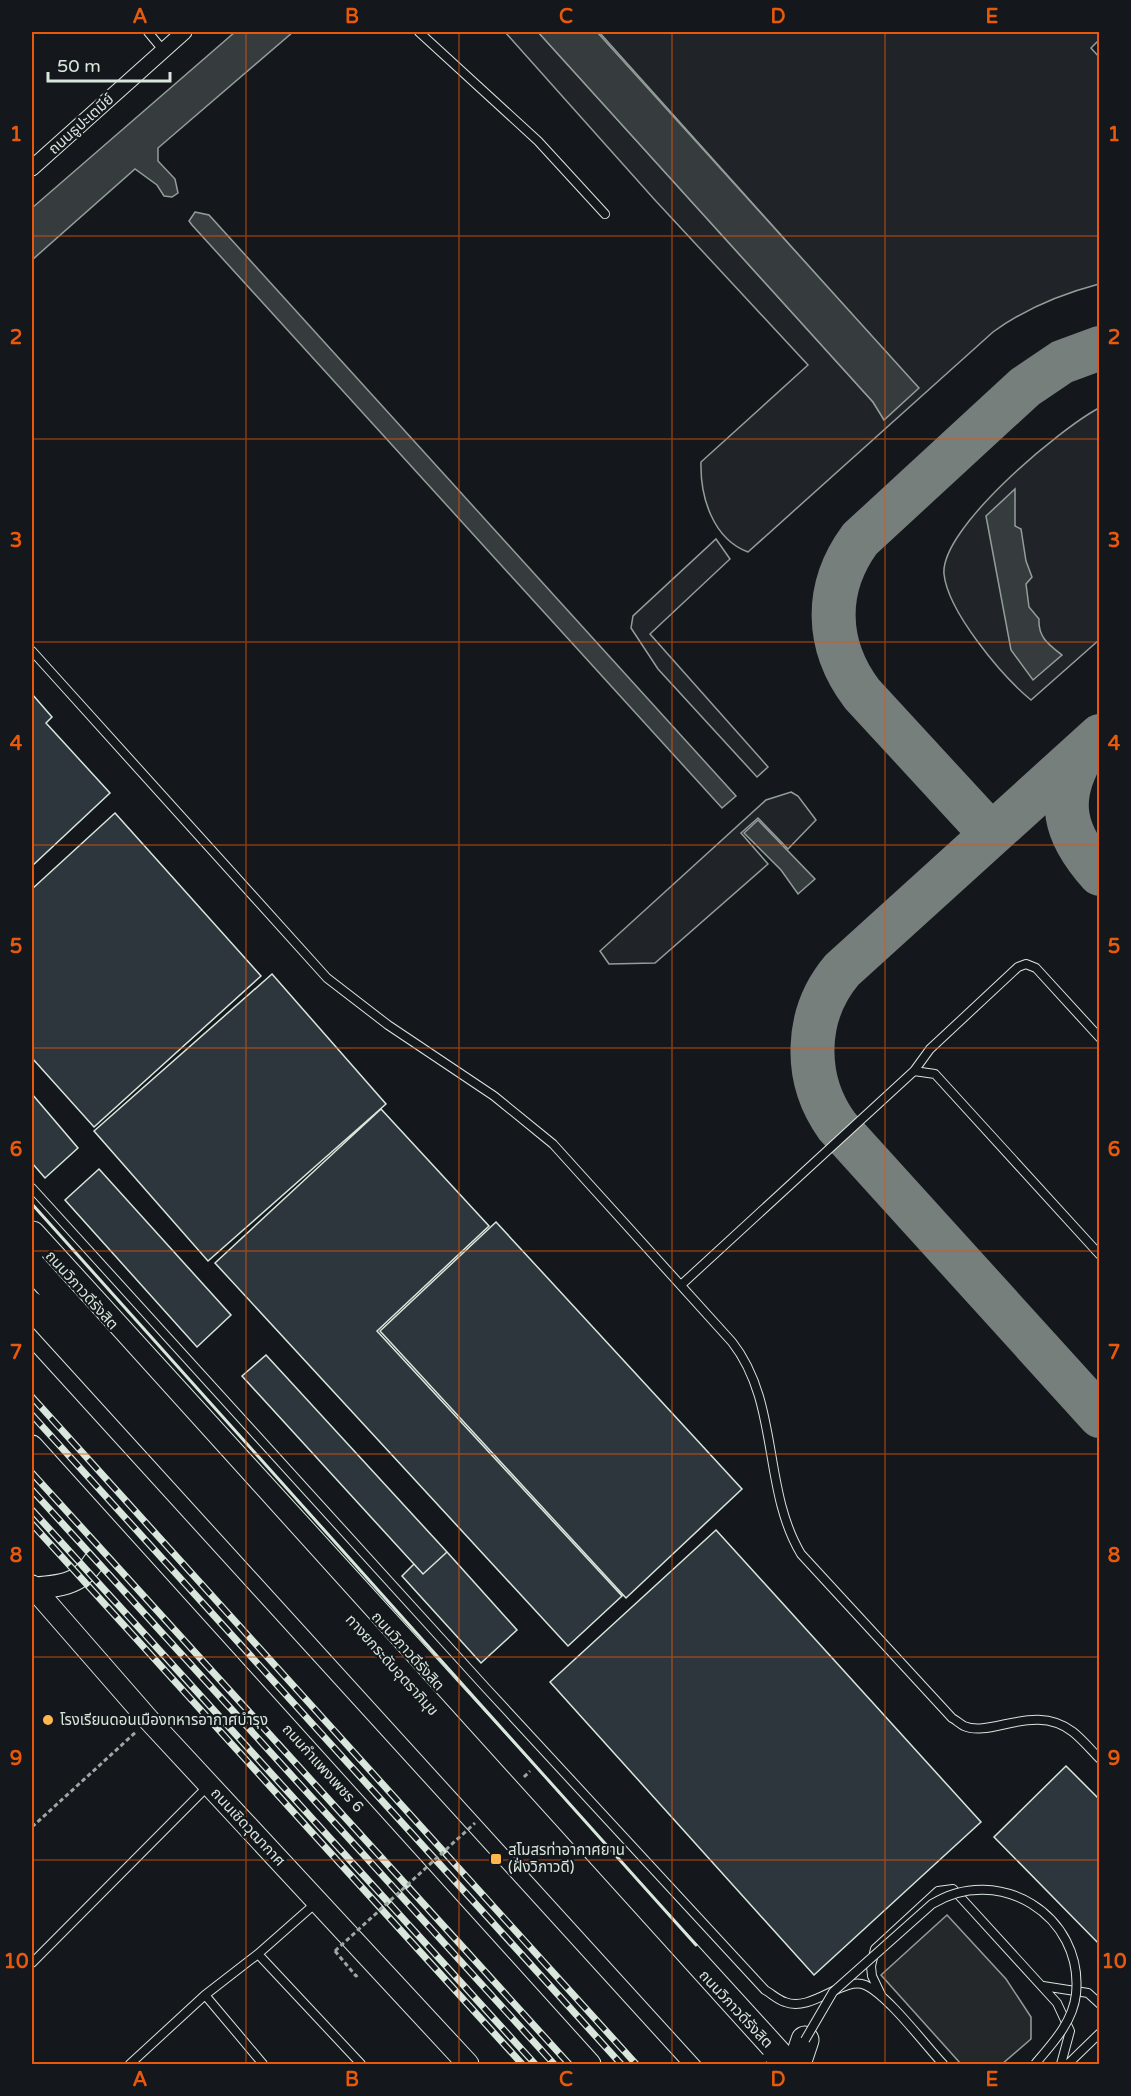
<svg xmlns="http://www.w3.org/2000/svg" width="1131" height="2096" font-family="'Varela Round','Noto Sans Thai',sans-serif">
<style>
.green{fill:#202428;stroke:#939e99;stroke-width:1.5}
.parking{fill:#24282b;stroke:#939e99;stroke-width:1.5}
.water{fill:#363b3e;stroke:#939e99;stroke-width:1.5}
.lines{fill:none;stroke-linecap:round;stroke-linejoin:round}
.taxiway{stroke:#767f7c;stroke-width:44}
.building{fill:#2c363c;stroke:#d8e6dc;stroke-width:1.5}
.lane-casing{stroke:#d8e6dc;stroke-width:10}
.street-casing{stroke:#d8e6dc;stroke-width:17}
.secondary-casing{stroke:#d8e6dc;stroke-width:23}
.highway-casing{stroke:#d8e6dc;stroke-width:29}
.path{stroke:#9da8a2;stroke-width:3;stroke-dasharray:4.5 3;stroke-linecap:butt}
.lane{stroke:#14181c;stroke-width:8}
.street{stroke:#14181c;stroke-width:15}
.secondary{stroke:#14181c;stroke-width:21}
.highway{stroke:#14181c;stroke-width:27}
.rail-casing{stroke:#d8e6dc;stroke-width:7}
.rail{stroke:#14181c;stroke-width:4.5;stroke-dasharray:14;stroke-linecap:butt}
.lane-bridge-casing{stroke:#d8e6dc;stroke-width:10;stroke-linecap:butt}
.highway-bridge-casing{stroke:#d8e6dc;stroke-width:29;stroke-linecap:butt}
.path-bridge{stroke:#9da8a2;stroke-width:3;stroke-dasharray:4.5 3;stroke-linecap:butt}
.lane-bridge{stroke:#14181c;stroke-width:8}
.highway-bridge{stroke:#14181c;stroke-width:27}
.wall{stroke:#d8e6dc;stroke-width:3}
.grid{fill:none;stroke:#e8590c;stroke-width:1.5;stroke-opacity:0.55}
.poi-dot{fill:#ffb74d;stroke:#14181c;stroke-width:2}
.labels{text-anchor:middle;stroke-width:4.5;stroke-linejoin:round;paint-order:stroke}
.street-label{font-size:15px;fill:#d8e6dc;stroke:#14181c}
.poi-label{font-size:15px;fill:#d8e6dc;stroke:#14181c;text-anchor:start}
.neatline{fill:none;stroke:#e8590c;stroke-width:2}
.grid-label{font-size:20px;text-anchor:middle;font-weight:bold;fill:#e8590c}
</style>
<rect width="100%" height="100%" fill="#14181c"/>
<path class="green" d="M505,32H538L873,402L884,419L918,388L599,32H1099V40L1091,48L1100,58L1099,284C1061,294 1026,308 993,332L748,552C713,539 700,497 701,462L808,365L654,199Z
M1099,408V640L1031,700C1002,676 948,612 944,574C940,528 1061,428 1099,408Z
M716,539L730,559L650,634L768,767L757,777L658,669L631,628L633,616Z
M791,792L798,796L816,820L788,849L758,818L741,833L768,864L655,963L609,964L600,951L766,800Z"/>
<path class="parking" d="M947,1915L1006,1979L1031,2017V2039L1002,2064H961L881,1975Z"/>
<path class="water" d="M235,32H293L158,148V161L175,179L178,193L172,197L164,196L157,185L135,169L32,260V208Z
M538,32H597L919,388L884,420L873,402Z
M195,212L209,215L736,796L722,808L192,225L189,221Z
M1015,489V526L1021,529L1026,561L1032,577L1026,584L1029,607L1039,619C1038,637 1048,644 1062,655L1033,680L1011,650L986,516Z
M758,820L815,879L798,894L781,870L744,833Z"/>
<g class="lines">
<path class="taxiway" d="M1100,736L842,970C804,1015 803,1079 837,1126L1100,1416
M1084,752C1055,800 1064,834 1100,874
M991,834L862,694C825,645 824,588 860,539L1025,387L1062,362L1100,348"/>
</g>
<path class="building" d="M32,694L52,717L46,723L110,793L32,866Z
M115,813L261,976L94,1127L32,1058V889Z
M272,974L386,1104L208,1261L94,1131Z
M32,1094L78,1148L45,1178L32,1163Z
M381,1109L489,1226L377,1331L622,1596L568,1646L215,1263Z
M99,1169L231,1315L197,1347L65,1200Z
M496,1222L742,1489L626,1598L380,1331Z
M266,1355L447,1552L423,1574L242,1376Z
M716,1530L981,1822L814,1975L550,1682Z
M447,1552L517,1630L481,1663L402,1576L414,1564L423,1574Z
M1066,1766L1100,1800V1945L994,1837Z"/>
<g class="lines">
<g class="lane-casing">
<path id="lane" d="M148,32L163,50
M419,32L538,141L605,214
M32,651L327,978L388,1025L494,1096L553,1144L732,1342C780,1403 762,1489 801,1554L952,1718C956,1720 960,1724 964,1726C991,1738 1035,1702 1073,1732C1083,1740 1091,1750 1100,1759
M914,1071L935,1074L1100,1255
M32,1188L486,1688L765,1990C772,1994 778,2000 785,2002C811,2013 843,1976 865,1985C888,1995 925,2045 943,2064
M681,1285L914,1071L930,1049L1018,967L1026,964L1036,968L1100,1038
M258,1954L361,2064
M32,1963L208,1786
M1043,1986L1088,1993L1100,2004
M205,1995L263,2064
M882,1997L872,1976L871,1966L875,1949L938,1891L953,1889L1057,2003L1070,2031L1061,2064
M130,2064L205,1995L258,1954L317,1902
M1068,2064L1100,2033"/>
</g>
<g class="street-casing">
<path id="street" d="M32,168L184,32"/>
</g>
<g class="secondary-casing">
<path id="secondary" d="M32,1446L590,2064
M32,1474L370,1842L508,1999L571,2064
M32,1586L148,1719L468,2064
M33,1588C69,1586 85,1582 102,1548"/>
</g>
<g class="highway-casing">
<path id="highway" d="M32,1235L787,2064
M32,1330L700,2064
M797,2064L805,2040"/>
</g>
<path class="path" d="M32,1827L137,1731
M335,1951L356,1976L359,1974"/>
<use href="#lane" class="lane"/>
<use href="#street" class="street"/>
<use href="#secondary" class="secondary"/>
<use href="#highway" class="highway"/>
<g class="rail-casing">
<path id="rail" d="M32,1397L636,2064
M32,1415L621,2064
M32,1473L569,2064
M32,1490L554,2064
M32,1510L535,2064
M32,1524L522,2064"/>
</g>
<use href="#rail" class="rail"/>
<g class="lane-bridge-casing">
<path id="lane-bridge" d="M805,2040L833,1992L932,1904C998,1863 1084,1915 1076,1994C1073,2022 1052,2044 1035,2064"/>
</g>
<g class="highway-bridge-casing">
<path id="highway-bridge" d="M32,1266L753,2064
M32,1306L721,2064"/>
</g>
<path class="path-bridge" d="M524,1777L530,1771
M335,1951L475,1823"/>
<use href="#lane-bridge" class="lane-bridge"/>
<use href="#highway-bridge" class="highway-bridge"/>
<path class="wall" d="M32,1204L696,1945"/>
</g>
<path class="grid" d="M246,32V2064M459,32V2064M672,32V2064M885,32V2064M32,236H1100M32,439H1100M32,642H1100M32,845H1100M32,1048H1100M32,1251H1100M32,1454H1100M32,1657H1100M32,1860H1100"/>
<g class="poi-dot">
<circle cx="48" cy="1720" r="6"/>
<rect x="490" y="1853" width="12" height="12" rx="3"/>
</g>
<g class="labels">
<g class="street-label">
<text transform="translate(81 124) rotate(-42)" y="5">ถนนธูปะเตมีย์</text>
<text transform="translate(82 1290) rotate(48)" y="5">ถนนวิภาวดีรังสิต</text>
<text transform="translate(408 1651) rotate(48)" y="5">ถนนวิภาวดีรังสิต</text>
<text transform="translate(392 1665) rotate(48)" y="5">ทางยกระดับอุตราภิมุข</text>
<text transform="translate(323 1768) rotate(48)" y="5">ถนนกำแพงเพชร 6</text>
<text transform="translate(248 1827) rotate(47)" y="5">ถนนเชิดวุฒากาศ</text>
<text transform="translate(736 2009) rotate(47)" y="5">ถนนวิภาวดีรังสิต</text>
</g>
<g class="poi-label">
<text x="60" y="1725">โรงเรียนดอนเมืองทหารอากาศบำรุง</text>
<text x="508" y="1855">สโมสรท่าอากาศยาน<tspan x="508" dy="17">(ฝั่งวิภาวดี)</tspan></text>
</g>
</g>
<rect width="1131" height="2096" fill="none" stroke="#14181c" stroke-width="66"/>
<path d="M48 72v9h122v-9" fill="none" stroke="#d8e6dc" stroke-width="3"/>
<text x="57" y="72" font-size="18" fill="#d8e6dc" stroke="#14181c" stroke-width="4.5" paint-order="stroke">50 m</text>
<rect x="33" y="33" width="1065" height="2030" class="neatline"/>
<g class="grid-label">
<text x="140" y="23">A</text>
<text x="352" y="23">B</text>
<text x="566" y="23">C</text>
<text x="778" y="23">D</text>
<text x="992" y="23">E</text>
<text x="16" y="141">1</text>
<text x="1114" y="141">1</text>
<text x="16" y="344">2</text>
<text x="1114" y="344">2</text>
<text x="16" y="547">3</text>
<text x="1114" y="547">3</text>
<text x="16" y="750">4</text>
<text x="1114" y="750">4</text>
<text x="16" y="953">5</text>
<text x="1114" y="953">5</text>
<text x="16" y="1156">6</text>
<text x="1114" y="1156">6</text>
<text x="16" y="1359">7</text>
<text x="1114" y="1359">7</text>
<text x="16" y="1562">8</text>
<text x="1114" y="1562">8</text>
<text x="16" y="1765">9</text>
<text x="1114" y="1765">9</text>
<text x="16" y="1968">10</text>
<text x="1114" y="1968">10</text>
<text x="140" y="2086">A</text>
<text x="352" y="2086">B</text>
<text x="566" y="2086">C</text>
<text x="778" y="2086">D</text>
<text x="992" y="2086">E</text>
</g>
</svg>
